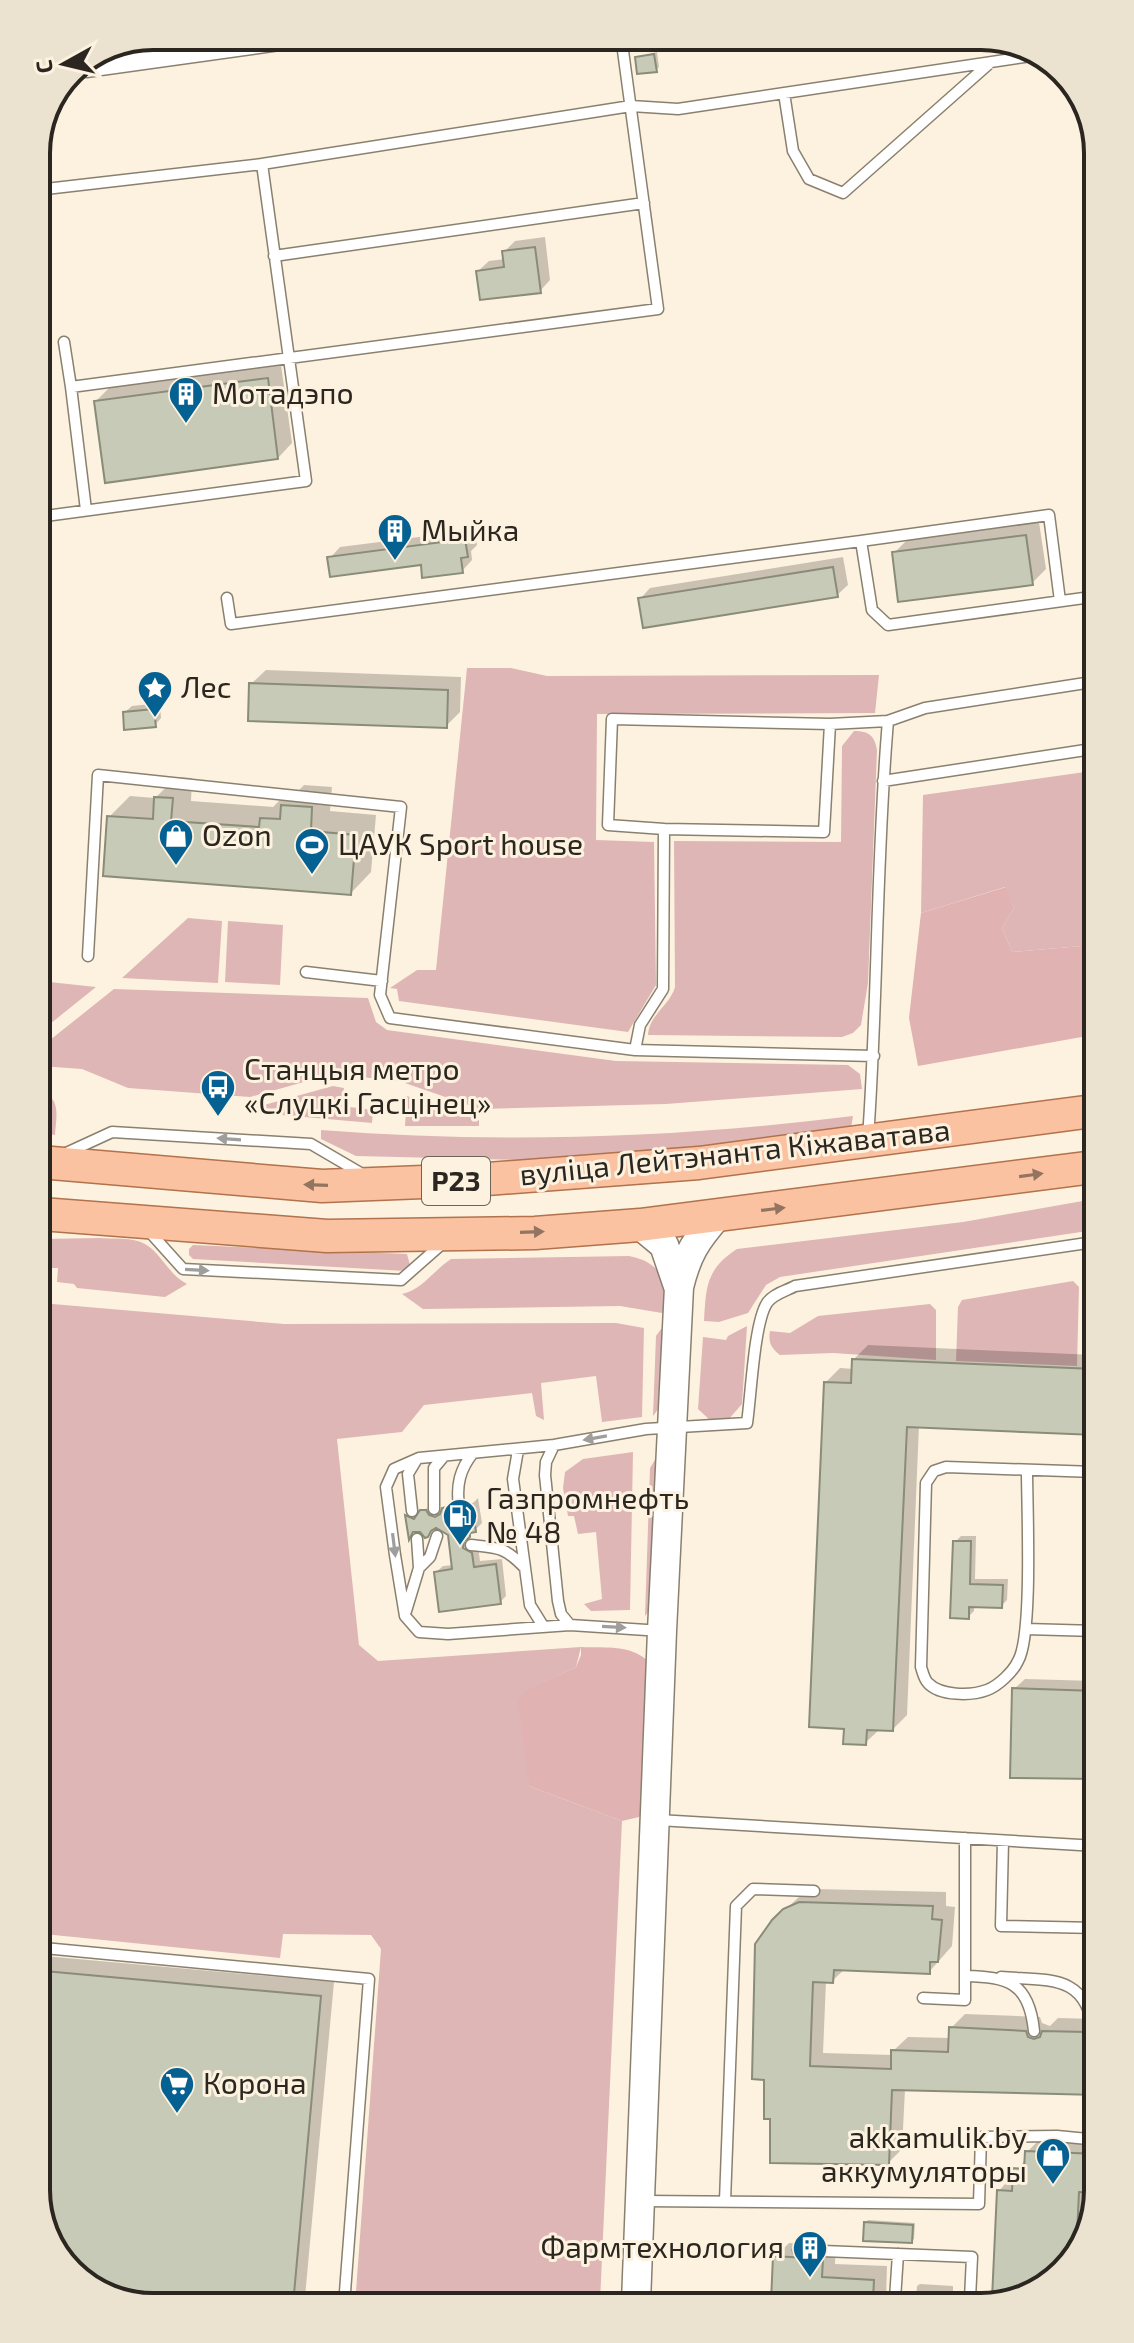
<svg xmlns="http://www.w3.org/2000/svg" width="1134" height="2343" font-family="'Exo 2',sans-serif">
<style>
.green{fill:#dfb6b6}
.forest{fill:#e1b2b2}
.shadow{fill:#0003}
.building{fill:#c7cab6;stroke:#898c79;stroke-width:2}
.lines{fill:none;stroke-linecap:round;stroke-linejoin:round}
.lane-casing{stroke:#89806f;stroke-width:13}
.secondary-casing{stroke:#89806f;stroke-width:31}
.primary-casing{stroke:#b1724c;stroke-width:35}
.lane{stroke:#fff;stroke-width:10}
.secondary{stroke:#fff;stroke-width:28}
.primary{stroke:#fbc2a1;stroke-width:32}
.oneway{fill:#a09e9b}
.oneway2{fill:#937460}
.labels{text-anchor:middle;stroke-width:6;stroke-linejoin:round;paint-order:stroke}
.shield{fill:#fdf2df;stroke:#6a6459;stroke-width:2}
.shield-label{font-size:28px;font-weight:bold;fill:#2b2720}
.poi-label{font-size:30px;fill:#2b2720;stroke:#fdf2df;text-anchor:start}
.street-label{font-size:30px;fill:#2b2720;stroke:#fdf2df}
.rim{fill:none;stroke:#2b2720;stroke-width:4}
</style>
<rect width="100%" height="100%" fill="#fdf2df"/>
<path class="green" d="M467,668H511L547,676L879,675L875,713L597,714L596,840L654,842L656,985L628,1032L399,1001L397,989L390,988L417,970H436Z
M854,731C869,731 875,736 877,750L868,983L861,1025L853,1033L842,1037L648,1035C649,1015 670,1005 675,987L674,841L841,842L842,746Z
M1092,771L1093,945L1012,952L1002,928L1014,908L1005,887L921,913L923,795Z
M39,874L49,973L40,972Z
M188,918L222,921L218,983L122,978Z
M228,921L283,925L280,985L225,982Z
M40,981L96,987L40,1032Z
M114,989L368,998L376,1022L387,1030L616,1061L848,1065L860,1074L862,1089L666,1104L480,1109L399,1081L332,1074L250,1097L128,1088L82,1069L40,1066V1048Z
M333,1086L344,1088L342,1106L373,1110L372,1123L249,1112V1109Z
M40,1092C62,1097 56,1117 55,1135L40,1133Z
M407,1096L479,1120V1126H405Z
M853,1116L851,1128L847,1134L610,1158L515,1160L356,1156L321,1139V1130C498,1144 677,1138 853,1116Z
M1094,1199V1230L780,1277L766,1285L748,1313L719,1322L704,1321C706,1287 706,1269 737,1249L963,1222Z
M99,1238C113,1239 133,1237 145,1244C162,1254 168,1274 187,1284L165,1297L77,1288L74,1284L57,1282L58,1268H41V1239Z
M193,1245L407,1254L410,1265L406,1271L193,1259L189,1255V1249Z
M629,1256C664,1263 667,1283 668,1314L620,1306L423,1309L402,1294C422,1290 434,1270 451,1259Z
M1073,1281L1079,1287L1077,1366L956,1361L958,1307L962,1300Z
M41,1303L284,1324L616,1323L644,1328L642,1417L602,1422L596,1376L541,1383L544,1420L536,1416L532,1393L424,1405L402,1432L337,1439L359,1645L378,1661L581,1647L576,1667L527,1690L529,1786L622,1821L600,2302L355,2305L381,1949L371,1935L283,1934L280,1958L44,1934Z
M930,1304L936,1310V1360L833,1353L780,1355C771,1348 768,1342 770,1331L790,1333L818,1316Z
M747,1326L742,1404L728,1420L712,1422L698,1409L703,1337L726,1340L728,1336Z
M661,1329L669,1330L662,1404L653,1416L656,1336Z
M633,1452L630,1610L591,1611L584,1604L602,1599L596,1532L578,1534L574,1516H568L563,1488L565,1472L583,1459Z
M656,1458L662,1463L654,1605L645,1616L650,1468Z"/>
<path class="forest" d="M1006,887L1014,908L1002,928L1012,952L1093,945V1035L918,1066L909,1018L921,913Z
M581,1647C607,1648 634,1644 652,1665L649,1803L639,1817L622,1821L529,1786L518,1700L526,1690L576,1667L581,1655Z"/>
<path class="shadow" d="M657,52L659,67L656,70L637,58Z
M545,237L550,280L540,291L478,271L489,261L505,259L504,252L515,241Z
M281,365L292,443L278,458L96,401L110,387Z
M1039,522L1046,569L1032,583L894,553L908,539Z
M475,530L477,545L471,551L472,560L462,571L422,563L330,558L340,547Z
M843,557L848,585L837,595L640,599L650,588Z
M266,670L461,677L460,712L446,726L251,684Z
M160,703L161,718L155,725L125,712L132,706Z
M177,777L192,778L191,801L273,807L282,798L290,799L304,785L332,787L330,811L376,815L371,872L351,893L109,817L130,796L155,798Z
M868,1345L1094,1355L1095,1433L919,1425L907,1715L893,1729H880L865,1743L825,1383L840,1368L854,1369V1359Z
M1095,1487L1096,1623L1086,1621L1091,1491Z
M478,1498L482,1523L470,1535L469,1541L478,1547L480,1561L502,1559L506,1596L500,1602L436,1572L443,1566L454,1565L450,1534L436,1525L427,1536L421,1530H415L410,1536L407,1516L413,1510L420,1513L433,1504L436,1510L443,1512L451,1502L458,1501L461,1507L468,1508Z
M961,1536H976L975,1579H1008L1007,1600L1001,1606L974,1605V1611L968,1617L955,1542Z
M1025,1679L1096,1681V1777L1012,1776L1014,1689Z
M815,1889L946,1892V1906L955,1907L952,1946L929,1972L845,1969L832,1981H826L823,2053L893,2055V2051L908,2037L951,2038V2028L965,2014L1040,2017L1042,2023L1050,2026L1058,2018L1097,2019L1098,2093L905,2089L902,2149L888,2163L772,2161L773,1921L800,1896Z
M44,1956L334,1982L305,2297L297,2305L239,2306L113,2294L82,2283L45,2234Z
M1041,2138L1098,2140V2190L1092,2191L1091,2213L1078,2255L1025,2298L994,2299L999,2191L1027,2158V2152Z
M868,2220L915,2223L914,2239L911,2241L865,2223Z
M789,2243L836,2246L835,2264L887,2266L886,2300L773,2301L775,2257Z
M920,2284L953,2286V2299H916L917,2286Z"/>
<path class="building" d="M654,54L657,72L637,74L635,57Z
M535,247L541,293L480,300L476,271L504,267L502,251Z
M268,378L278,459L105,483L94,401Z
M1026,535L1033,585L898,602L892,552Z
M465,539L468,557L461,558L463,573L422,578L421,565L330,577L327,557Z
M833,567L838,597L643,628L638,598Z
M249,683L448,690L447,728L248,721Z
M154,709L156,727L124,730L123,712Z
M154,797L173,798L171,821L259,827L260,818L280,819L281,805L312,807L311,831L356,835L351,895L103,876L107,816L153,819Z
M852,1359L1095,1369V1435L907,1427L893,1731L867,1730L866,1745L843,1744L844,1729L809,1727L824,1382L851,1383Z
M467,1504H472L476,1532L470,1533V1537L464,1541L463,1548L472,1553L474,1567L496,1564L501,1604L439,1612L434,1572L452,1569L448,1535L436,1528L431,1531L428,1537L425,1538L420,1532H413L409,1540L405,1515L414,1519L420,1510H426L429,1515L435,1517L440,1514L442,1508L451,1506L455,1513L461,1514L466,1510Z
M953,1541H971L970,1584L1003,1585L1002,1608L969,1607V1619L950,1618Z
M1012,1688L1096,1691V1779L1010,1778Z
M799,1902L933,1906L932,1919L942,1920L938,1962H930V1974L834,1970L833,1983L813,1982L810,2066L891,2069V2050L948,2052L949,2027L1026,2031L1028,2037L1034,2039L1040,2037L1042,2031L1086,2032L1091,2039H1097L1098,2095L892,2090L889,2165L770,2163V2119H764V2080L752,2079L755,1944L772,1920L783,1909Z
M44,1971L321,1996L293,2305L219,2306L120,2297L82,2283L45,2234Z
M1025,2151L1098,2154V2190L1097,2193L1079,2192L1076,2256L1025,2298L992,2299L997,2190L1012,2191L1013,2168L1024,2169Z
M864,2222L913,2225L912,2243L863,2241Z
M773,2256L823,2259L822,2277L874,2280L873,2300L771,2301Z"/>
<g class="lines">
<g class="lane-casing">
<path id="lane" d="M784,93L793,151L809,179L843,193L991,62
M37,190L262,164
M274,256L644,203
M64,342L71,387
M86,510L71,387L658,309L621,36
M38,517L306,481L262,164L631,106L678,109L1038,55
M227,598L231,624L861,541
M1060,601L1049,515L861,541L872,610L888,625L1091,597
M830,724L888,721
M883,781L1092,749
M88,956L98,775L401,807L380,995L390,1018L635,1050L874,1056
M306,972L382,981
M635,1050L640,1025L663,989L664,829L824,832L830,724L612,719L608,825L664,829
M868,1138C878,999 876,859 888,721L925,708L1092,682
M62,1155L112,1132L311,1144L364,1175
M147,1229L183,1269L401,1280L443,1243
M554,1445L546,1462L545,1475L558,1601L561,1614L570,1625
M518,1450L513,1479L525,1568L530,1605L543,1626
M1027,1471C1027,1507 1033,1636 1018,1661C1013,1672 998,1686 987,1690C971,1696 940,1696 928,1683C924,1679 923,1673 921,1667L926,1483L934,1471L946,1467L1095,1472
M459,1506C456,1485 460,1469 473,1453
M434,1509V1468L444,1456
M412,1511L408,1474L417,1459
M417,1539L419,1568
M471,1545C499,1548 505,1547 525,1568
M406,1611L419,1568L430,1557L437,1536
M1026,1629L1096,1631
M662,1631L570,1625L448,1634L419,1632L405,1616L395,1555L386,1487L394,1469L419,1458L554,1445L646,1429L747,1423C751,1396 754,1323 767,1303C773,1294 786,1291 795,1286L1094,1242
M658,1820L1097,1846
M1003,1841L1001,1926L1097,1928
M44,1948L369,1979L344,2305
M965,1976C1008,1977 1029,1982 1034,2031
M1001,1977C1049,1981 1086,1973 1094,2032
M923,1998L965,2000V1838
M642,2201L979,2204L981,2137L1057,2136L1098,2140
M725,2201L736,1906L753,1889L814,1891
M798,2250L972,2257L970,2299
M895,2299L898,2254"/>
</g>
<g class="secondary-casing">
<path id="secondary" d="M87,63L280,36
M640,1225L664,1245L678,1286
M636,2302L662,1631L679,1287C687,1254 696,1240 718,1215"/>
</g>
<g class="primary-casing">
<path id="primary" d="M40,1162L322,1186L474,1180L699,1163L1093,1111
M41,1214L327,1236L535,1233L640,1225L1094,1167"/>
</g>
<use href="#lane" class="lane"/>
<use href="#secondary" class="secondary"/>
<use href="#primary" class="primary"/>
</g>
<defs><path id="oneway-solid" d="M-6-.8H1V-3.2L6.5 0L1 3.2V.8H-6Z" transform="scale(2)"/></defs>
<g class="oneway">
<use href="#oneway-solid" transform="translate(229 1139) rotate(-176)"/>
<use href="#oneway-solid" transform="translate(197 1270) rotate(3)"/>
<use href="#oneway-solid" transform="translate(595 1438) rotate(170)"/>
<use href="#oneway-solid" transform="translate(394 1545) rotate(83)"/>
<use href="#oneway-solid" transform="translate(614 1627) rotate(3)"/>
</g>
<g class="oneway2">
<use href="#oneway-solid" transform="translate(1031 1175) rotate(-8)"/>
<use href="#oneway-solid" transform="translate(316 1185) rotate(-178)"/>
<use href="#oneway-solid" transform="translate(773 1209) rotate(-7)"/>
<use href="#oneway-solid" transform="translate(532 1232) rotate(-2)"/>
</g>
<defs>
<g id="building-pin" transform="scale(1.8)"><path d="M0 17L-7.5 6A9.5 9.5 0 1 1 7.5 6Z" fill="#056192" stroke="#fdf2df"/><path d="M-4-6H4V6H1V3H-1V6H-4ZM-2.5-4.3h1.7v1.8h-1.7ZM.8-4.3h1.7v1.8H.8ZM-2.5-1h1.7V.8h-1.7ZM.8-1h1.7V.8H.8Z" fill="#fff"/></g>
<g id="sight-pin" transform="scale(1.8)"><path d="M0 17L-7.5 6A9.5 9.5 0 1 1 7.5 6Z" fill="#056192" stroke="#fdf2df"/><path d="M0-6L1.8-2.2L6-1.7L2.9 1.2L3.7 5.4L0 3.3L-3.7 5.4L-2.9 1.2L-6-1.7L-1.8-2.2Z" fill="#fff"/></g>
<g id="shop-pin" transform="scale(1.8)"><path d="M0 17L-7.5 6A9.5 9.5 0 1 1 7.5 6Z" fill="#056192" stroke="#fdf2df"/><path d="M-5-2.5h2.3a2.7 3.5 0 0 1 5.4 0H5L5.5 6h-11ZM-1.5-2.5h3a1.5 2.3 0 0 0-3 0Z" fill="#fff"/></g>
<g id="stadium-pin" transform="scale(1.8)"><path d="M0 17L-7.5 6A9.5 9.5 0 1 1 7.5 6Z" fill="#056192" stroke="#fdf2df"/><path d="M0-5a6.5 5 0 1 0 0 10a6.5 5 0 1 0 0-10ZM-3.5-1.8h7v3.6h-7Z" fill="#fff"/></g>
<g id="bus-pin" transform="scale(1.8)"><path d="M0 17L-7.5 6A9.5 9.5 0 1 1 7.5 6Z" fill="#056192" stroke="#fdf2df"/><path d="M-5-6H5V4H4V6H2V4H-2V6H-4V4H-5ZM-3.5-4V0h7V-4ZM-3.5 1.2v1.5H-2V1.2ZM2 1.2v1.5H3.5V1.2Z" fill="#fff"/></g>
<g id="fuel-pin" transform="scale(1.8)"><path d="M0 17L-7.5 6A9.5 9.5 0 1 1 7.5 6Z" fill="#056192" stroke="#fdf2df"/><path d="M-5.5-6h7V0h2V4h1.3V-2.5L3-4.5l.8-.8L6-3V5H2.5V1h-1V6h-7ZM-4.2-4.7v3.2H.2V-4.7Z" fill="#fff"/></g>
<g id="supermarket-pin" transform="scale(1.8)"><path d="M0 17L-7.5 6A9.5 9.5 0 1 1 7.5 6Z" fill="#056192" stroke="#fdf2df"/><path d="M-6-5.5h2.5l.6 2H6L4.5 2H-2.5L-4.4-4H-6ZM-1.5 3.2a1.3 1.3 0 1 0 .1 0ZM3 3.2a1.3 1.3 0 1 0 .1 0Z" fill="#fff"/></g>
</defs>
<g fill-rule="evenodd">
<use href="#building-pin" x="186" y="394"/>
<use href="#building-pin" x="395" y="531"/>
<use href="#sight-pin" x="155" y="688"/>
<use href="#shop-pin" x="176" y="836"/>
<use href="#stadium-pin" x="312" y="845"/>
<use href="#bus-pin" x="218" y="1087"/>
<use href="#fuel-pin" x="460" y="1516"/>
<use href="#supermarket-pin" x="177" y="2084"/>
<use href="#shop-pin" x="1053" y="2155"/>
<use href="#building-pin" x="810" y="2248"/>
</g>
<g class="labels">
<rect class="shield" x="422" y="1157" width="68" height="48" rx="6"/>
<g class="shield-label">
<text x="456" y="1191">Р23</text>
</g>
<g class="poi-label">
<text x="212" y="404">Мотадэпо</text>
<text x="421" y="541">Мыйка</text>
<text x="181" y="698">Лес</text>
<text x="202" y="846">Ozon</text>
<text x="338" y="855">ЦАУК Sport house</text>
<text x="244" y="1080">Станцыя метро<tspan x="244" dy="34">«Слуцкі Гасцінец»</tspan></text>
<text x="486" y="1509">Газпромнефть<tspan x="486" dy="34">№ 48</tspan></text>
<text x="203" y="2094">Корона</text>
<text x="1027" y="2148" text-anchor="end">akkamulik.by<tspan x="1027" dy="34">аккумуляторы</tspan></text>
<text x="784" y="2258" text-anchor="end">Фармтехнология</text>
</g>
<g class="street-label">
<text transform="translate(735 1153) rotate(-6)" y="10">вуліца Лейтэнанта Кіжаватава</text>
</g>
</g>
<path d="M0 0H1134V2343H0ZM153 50H981A103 103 0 0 1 1084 153V2190A103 103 0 0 1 981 2293H153A103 103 0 0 1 50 2190V153A103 103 0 0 1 153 50Z" fill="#ece2d0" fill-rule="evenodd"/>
<path class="rim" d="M153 50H981A103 103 0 0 1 1084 153V2190A103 103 0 0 1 981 2293H153A103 103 0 0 1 50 2190V153A103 103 0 0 1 153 50Z"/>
<g transform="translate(64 64) rotate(262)" stroke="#fdf2df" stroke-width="6" paint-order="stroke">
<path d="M0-6L14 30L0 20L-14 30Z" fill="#2b2720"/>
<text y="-12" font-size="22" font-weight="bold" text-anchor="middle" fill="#2b2720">С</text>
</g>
</svg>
